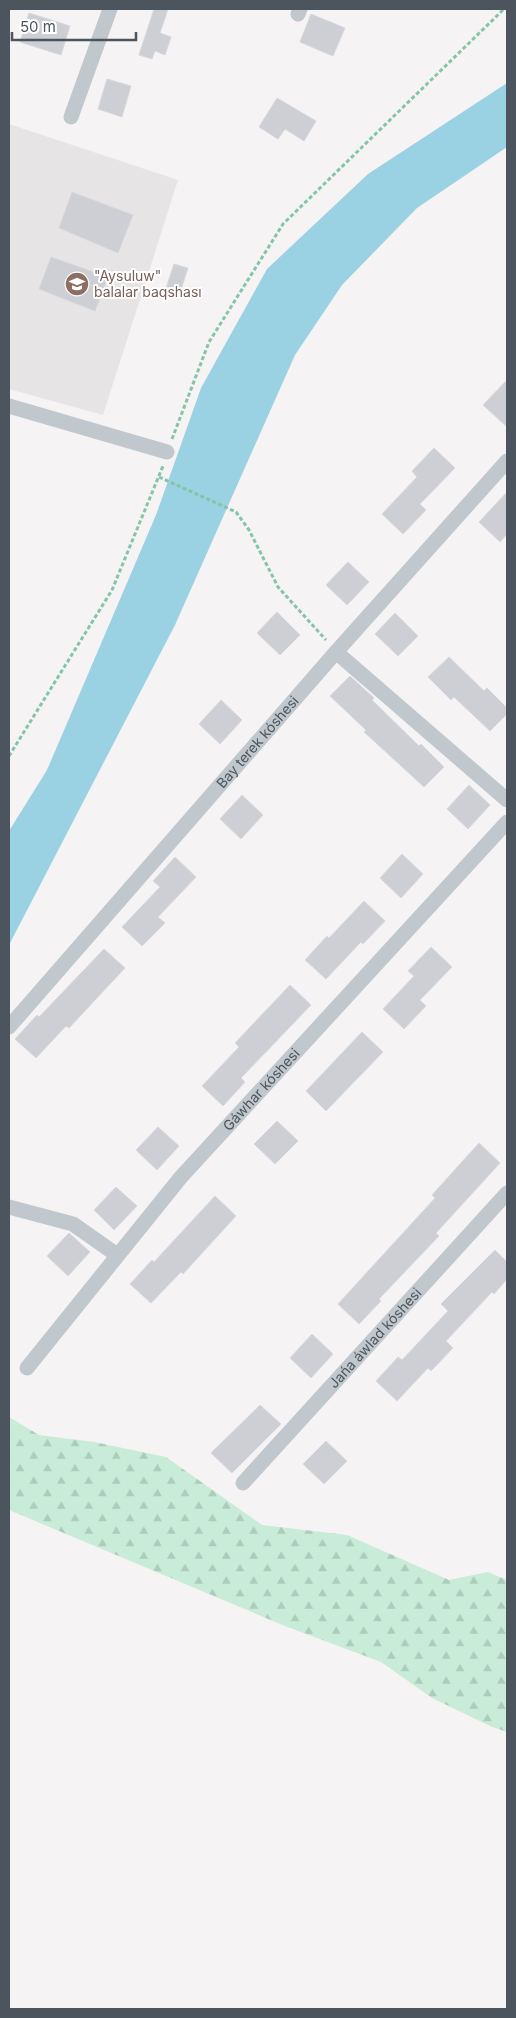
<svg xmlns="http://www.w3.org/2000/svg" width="516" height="2018" font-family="Inter,sans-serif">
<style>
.education{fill:#e6e4e4}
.forest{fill:url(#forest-firs)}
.water{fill:#9ad2e3}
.building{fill:#cdcfd4;stroke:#d8d9dd}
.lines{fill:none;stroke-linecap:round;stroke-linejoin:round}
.path{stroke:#83c6a7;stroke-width:3;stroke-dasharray:4 2.5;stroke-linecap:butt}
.street{stroke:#c0c7cd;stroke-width:15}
.labels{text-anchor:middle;stroke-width:4;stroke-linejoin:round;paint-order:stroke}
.education-label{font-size:14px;fill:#785e54;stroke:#fff;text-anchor:start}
.street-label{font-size:14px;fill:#4c555e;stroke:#fff}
</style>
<defs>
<pattern id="forest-firs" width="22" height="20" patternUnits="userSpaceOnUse" patternTransform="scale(1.25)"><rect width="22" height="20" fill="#c8ecd7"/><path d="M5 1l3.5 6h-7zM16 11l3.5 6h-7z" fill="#adccbb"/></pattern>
</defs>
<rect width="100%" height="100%" fill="#f5f3f3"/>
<path class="education" d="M9,124L178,180L103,415L9,389Z"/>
<path class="forest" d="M9,1417L39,1435L94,1442L166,1457L262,1525L347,1535L449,1580L488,1572L507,1580V1732L490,1726L432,1698L381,1662L285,1626L9,1510Z"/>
<path class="water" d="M507,83V147L417,208L342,285L295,355L175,625L9,945V831L47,770L156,515L201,388L267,269L368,174Z"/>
<path class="building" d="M154,9H168L160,33L171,37L165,55L155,51L152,59L139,55Z
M29,13L70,26L61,55L20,42Z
M311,14L345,28L333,56L300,42Z
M107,79L131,86L122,117L98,109Z
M277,98L316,121L304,141L285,129L278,139L259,127Z
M72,192L133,215L118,253L59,228Z
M51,257L108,277L95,311L39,289Z
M174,264L188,268L178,299L164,294Z
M507,380V427L483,405Z
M434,448L455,468L420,504L426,510L403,534L382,514L417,477L412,471Z
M507,492V534L500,542L479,522Z
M348,562L369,582L347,605L326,585Z
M277,612L300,635L280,655L257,633Z
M395,613L418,636L398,656L375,634Z
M449,657L484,691L487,688L507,708V714L490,731L454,697L451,700L428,677Z
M350,676L374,698L372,700L419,746L421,744L444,767L424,787L364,732L366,730L330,696Z
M221,700L242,720L220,744L199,724Z
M469,785L490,805L468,829L447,809Z
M242,795L263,815L241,839L220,819Z
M402,854L423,874L401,898L380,878Z
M175,857L196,877L158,917L165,923L142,946L122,927L160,887L153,881Z
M364,901L385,921L363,944L361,942L326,979L305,960L327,936L329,938Z
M431,947L452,967L420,1000L426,1006L404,1029L383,1009L414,976L408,971Z
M104,949L125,968L69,1028L66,1026L36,1058L15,1039L37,1015L39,1017Z
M290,985L311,1005L241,1078L245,1082L223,1106L202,1086L239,1047L235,1043Z
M362,1032L383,1052L326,1111L306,1091Z
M277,1121L298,1141L275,1164L254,1144Z
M158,1127L179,1146L157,1170L136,1150Z
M479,1143L500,1163L436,1233L439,1236L379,1299L381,1301L359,1324L338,1304L435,1198L432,1195Z
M116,1187L137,1206L114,1230L94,1210Z
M215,1196L236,1216L183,1274L181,1272L151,1303L130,1284L152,1260L154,1262Z
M69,1233L90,1252L68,1276L47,1256Z
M495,1250L507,1262V1279L494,1294L492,1292L446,1341L453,1348L431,1371L428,1368L397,1401L376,1381L398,1357L402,1360L448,1311L441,1304Z
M312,1334L333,1354L311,1378L290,1358Z
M260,1405L281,1424L232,1473L211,1453Z
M326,1441L347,1461L324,1484L303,1464Z"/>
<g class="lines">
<path class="path" d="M172,439L209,342L283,224L504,9
M159,477L236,512L249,530L278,587L326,640
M9,756L112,590L163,466"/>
<g class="street">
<path d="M298,14L300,9"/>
<path d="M71,117L110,9"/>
<path d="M9,406L167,452"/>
<path d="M336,652L507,800"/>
<path id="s1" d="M9,1027L336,652L507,461"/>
<path d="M9,1207L73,1224L117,1255"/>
<path id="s2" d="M27,1368L181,1177L507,822"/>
<path id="s3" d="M243,1483L507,1193"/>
</g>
</g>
<defs>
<g id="school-disc" transform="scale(1.25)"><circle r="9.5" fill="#8d6e63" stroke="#fff"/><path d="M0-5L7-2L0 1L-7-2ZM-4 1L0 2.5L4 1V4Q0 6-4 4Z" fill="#fff"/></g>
</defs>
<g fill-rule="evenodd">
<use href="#school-disc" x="77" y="284"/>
</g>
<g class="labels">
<g class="education-label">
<text x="94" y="281">"Aysuluw"<tspan x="94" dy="16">balalar baqshası</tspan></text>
</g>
<g class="street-label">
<text dy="5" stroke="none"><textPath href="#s1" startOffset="378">Bay terek kóshesi</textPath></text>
<text dy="5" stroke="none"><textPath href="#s2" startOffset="364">Gáwhar kóshesi</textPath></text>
<text dy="5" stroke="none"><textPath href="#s3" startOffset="196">Jańa áwlad kóshesi</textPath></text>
</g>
</g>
<rect width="516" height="2018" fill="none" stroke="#4c555e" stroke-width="20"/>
<path d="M12 32v8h124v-8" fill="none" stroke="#4c555e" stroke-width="2.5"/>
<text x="20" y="32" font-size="15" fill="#4c555e" stroke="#ffffff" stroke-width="4" paint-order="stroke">50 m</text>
</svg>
